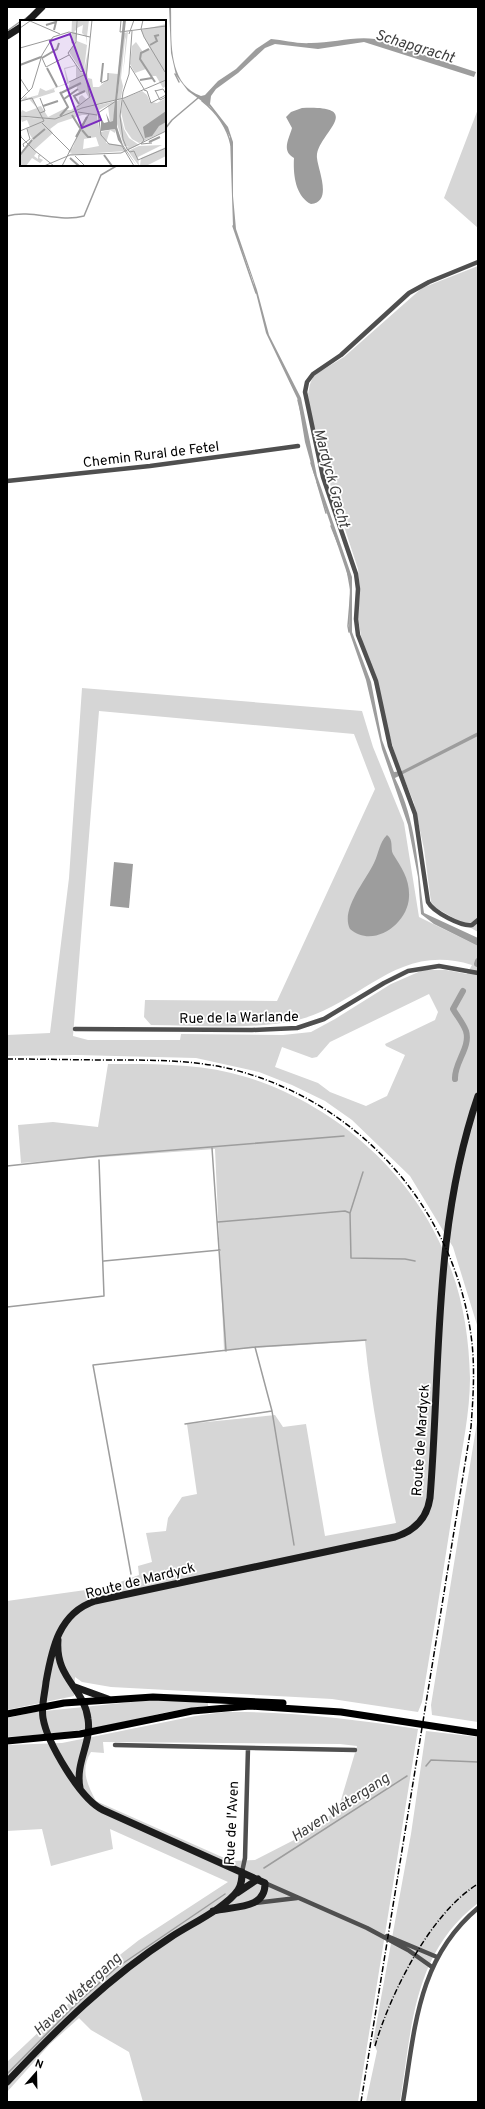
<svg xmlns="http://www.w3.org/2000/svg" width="485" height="2109" font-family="Overpass,sans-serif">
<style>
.green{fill:#d6d6d6;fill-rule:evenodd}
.water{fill:#9d9d9d}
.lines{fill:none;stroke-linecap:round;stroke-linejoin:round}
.stream{stroke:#9d9d9d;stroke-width:1.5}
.canal{stroke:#9d9d9d;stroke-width:6}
.street{stroke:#4f4f4f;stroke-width:4.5}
.secondary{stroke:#1c1c1c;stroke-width:7}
.primary{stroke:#000;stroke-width:7}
.rail{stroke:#000;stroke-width:1.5;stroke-dasharray:6 2 1 2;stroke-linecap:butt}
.labels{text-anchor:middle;stroke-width:3.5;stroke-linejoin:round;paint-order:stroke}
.street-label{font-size:14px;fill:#000;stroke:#fff}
.water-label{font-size:15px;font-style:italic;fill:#3e3e3e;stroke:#fff}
.inset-river{fill:none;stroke:#9d9d9d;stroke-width:2}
.inset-road{fill:none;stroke:#999;stroke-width:1}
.view{fill:#7b2cbf;fill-opacity:0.15;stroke:#7b2cbf;stroke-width:2}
.inset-edge{fill:none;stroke:#000;stroke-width:2}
</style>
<rect width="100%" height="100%" fill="#fff"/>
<path class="green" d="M478,109V228L444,198Z
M478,266V932L436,908L431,902L424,849L414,803L397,761L362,641L358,618L360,590L358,569L321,456L310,412L308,394L310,384L314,375L344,357L422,288Z
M82,688L362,711L373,747L404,823L419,917L478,946V1328L453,1247L410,1176L352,1120L325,1101L292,1085L259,1072L196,1058L76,1055L7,1056V1035L50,1033L69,878ZM99,711L354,734L375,789L277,1001L145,1000L144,1017L151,1025C197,1025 247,1030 293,1021C361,1007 395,941 472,965L467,974L446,970H423L391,984L335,1019L311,1032L283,1035L181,1034L180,1040H88L73,1036ZM429,994L438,1012L435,1020L385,1044L386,1046L405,1055L387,1096L366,1106L330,1092L318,1083L275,1067L282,1047L312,1058L317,1057L330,1042Z
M108,1064C155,1064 201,1063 246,1077C334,1104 413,1173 447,1259C463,1297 469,1337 470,1378C470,1413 462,1448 457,1482C446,1555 434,1629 422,1702L418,1712L332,1699L111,1687L82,1682L75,1677L74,1696L7,1710V1601L107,1587L139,1575L138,1566L152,1562L146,1533L166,1531L168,1518L182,1497L197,1494L187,1424L275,1415L283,1427L306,1424L325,1536L396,1523C383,1463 371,1403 365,1341L224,1350L215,1149L21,1163L18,1125L53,1122L98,1127Z
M478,1416V1722L432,1715L431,1705Z
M161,1699H183L208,1703V1706C176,1709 146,1717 114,1724C79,1731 43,1735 7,1737V1718L35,1712Z
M224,1712C289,1711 353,1719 418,1729L358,2102H143L129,2052L91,2030L79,2018L50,2044L7,2092V2062L121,1954L139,1940L228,1882L110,1829L113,1849L51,1866L42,1829L7,1831V1745L62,1743L195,1716ZM103,1742L340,1744L357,1746L338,1810L294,1840L255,1860L231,1861L96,1801C87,1784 80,1770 91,1752L104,1753Z
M426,1731L478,1737V1903C413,1953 412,2027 400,2102H366L377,2051L373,2042L411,1834Z"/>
<path class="water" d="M169,7H171C172,36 166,84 201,96L205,95L218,81L236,69L256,49L271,39C284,40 297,44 311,43C332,43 354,36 375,39L476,72L474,77L364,42L318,49L275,44L265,48L238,73L216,89L211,96L210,104L228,127L233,142V196L236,229L257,290L269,335L301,398L317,476L352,577V632L371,682L382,740L394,772L402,771L478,732V736L395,778C417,823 417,865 424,913L478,938V946L434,924L421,914L418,877L408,825L382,749L366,680L349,631L350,582L315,478L305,442L298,400L266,333L253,281L233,226L230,137L219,118L210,107L188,91L176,75L171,53Z
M302,108C370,105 314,136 317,158C318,170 333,202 311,204C295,196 293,173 294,158C281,151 289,139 292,128L286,117L291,112Z
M387,835C394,840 390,848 393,854C402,868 410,880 409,897C408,924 373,949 350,929C340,910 366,880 374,863C379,853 379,843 387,835Z
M114,862L133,864L129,908L110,906Z"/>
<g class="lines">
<path class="stream" d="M22,21L29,16
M7,31L21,21
M175,74L179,82
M202,101C216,112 227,127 231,145
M165,129L172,120L198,98
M7,216C32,209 59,223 84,216L101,175L118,165
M233,226L256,293
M289,378L295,391
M298,400L302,416
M311,463L315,475
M317,482L326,513
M331,526L339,546
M347,569L351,591L348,626L349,632
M212,1148L226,1351
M7,1166L100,1156L344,1136
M363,1172L350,1213L351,1258L405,1259L415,1261
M218,1222L345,1211L350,1213
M104,1261L220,1250
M7,1307L104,1296L99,1160
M255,1347L272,1411L294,1545
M185,1424L272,1411
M131,1574L93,1365L255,1347L366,1340
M426,1766L431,1760L478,1762
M264,1868L407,1776
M7,2074L76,2004L116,1968L225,1894"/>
<path class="canal" d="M477,964L478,961
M455,1079C454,1063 471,1047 466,1031C463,1023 457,1016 453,1009L463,991"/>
<path class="street" d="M478,262L429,282L409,293L341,355L313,374L307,382L305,392L323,477L356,574L358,589L356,619L358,635L376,681L390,746L415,814L428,902C433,912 462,927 472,925L478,920
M7,481L150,466L298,446
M75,1029L252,1030L297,1028L324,1019L384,983L408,971L439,966L478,973
M115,1745L355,1750
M242,1872L245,1858L248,1748
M265,1883L367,1928L408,1950L432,1967
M255,1903L297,1898
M387,1936L437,1957
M403,2102C415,2029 417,1959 478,1908"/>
<path class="secondary" d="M28,21L42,7
M7,36L21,27
M58,1640C55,1679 84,1687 88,1719C92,1743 75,1762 80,1788
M75,1687L108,1699
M237,1893L258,1879
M213,1911C233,1906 266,1910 265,1883L103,1810C80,1799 47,1742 43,1718C41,1706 45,1693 46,1682C52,1648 59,1613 95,1601L395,1537C414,1531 427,1519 430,1498C441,1362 433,1227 478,1096
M7,2082C58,2028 109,1977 171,1937C189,1925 227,1907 238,1890C242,1884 242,1878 242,1872"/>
<path class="primary" d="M7,1714L64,1703L153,1697L283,1703
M7,1741L80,1734L192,1711L250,1706L341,1712L478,1733"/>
<path class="rail" d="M7,1059C43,1059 79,1060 116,1060C154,1060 193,1060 231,1069C360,1101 457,1211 472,1343C475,1372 473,1399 471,1427L361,2102
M375,2046C390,1994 431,1912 478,1884"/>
</g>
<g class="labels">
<g class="street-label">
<text transform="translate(151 454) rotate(-7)" y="5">Chemin Rural de Fetel</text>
<text transform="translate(239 1017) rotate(-1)" y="5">Rue de la Warlande</text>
<text transform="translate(420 1440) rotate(-86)" y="5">Route de Mardyck</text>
<text transform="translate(140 1580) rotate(-14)" y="5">Route de Mardyck</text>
<text transform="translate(231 1823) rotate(-87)" y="5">Rue de l'Aven</text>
</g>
<g class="water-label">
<text transform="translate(415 46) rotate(17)" y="5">Schapgracht</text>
<text transform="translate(332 478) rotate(75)" y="5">Mardyck Gracht</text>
<text transform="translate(340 1807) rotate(-33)" y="5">Haven Watergang</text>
<text transform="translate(77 1994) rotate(-43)" y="5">Haven Watergang</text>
</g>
</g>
<g transform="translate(20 20)">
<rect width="146" height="146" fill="#fff"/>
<path d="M52,0H56L57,9L54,12L57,13L55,23L57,21L67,25L64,50L69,27L67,53L68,58L72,59L73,67H79L87,60L88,53L98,54L102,15L96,80L64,88L96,81L93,102H90L88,86L94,82L79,90L77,97L80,112L95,109V113L90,110L86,123L101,125L105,131L48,135L52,133L48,132L53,127L60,109L53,98L38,103L30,109L33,113L14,130L17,132L14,136L18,139V135H21L19,138L23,140L20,143L12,138L6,146H0V134L12,118L6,108L10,107L7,100L2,102L0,96L18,99L0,95L2,90L6,92L17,88L9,79L0,81L6,76L7,78L18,75L20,68L26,71L47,63L44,48L56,45L61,53H63L49,32L54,24L51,23ZM56,46V58L49,63L45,49ZM50,63L48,69L56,65L59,73L65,71L69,78L66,79L62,75L59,77V84L51,90H46L48,87L28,97L21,86L17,87L13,79L35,72L34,69L27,71ZM62,95H67L60,108L54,98ZM76,117L79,126L63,129L64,119ZM57,0H69L66,24V17L62,13L63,5L57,8ZM146,4V66L143,68L136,56H132L126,49L115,53L110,44L112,26L116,22L123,32L130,29L121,10ZM108,12L103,54L106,17L105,20L101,58L103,66L101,78L97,80L104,13ZM122,71L127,75L130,82L137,83L146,78V111L119,123L112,119L105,109L101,92L102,79ZM101,79L100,93L104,109L109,118L119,125L108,130L106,127L109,126H104L97,104V81ZM142,125L118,137L119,146L108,131L119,126ZM146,127V136L126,146H120L121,138Z" fill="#d6d6d6" fill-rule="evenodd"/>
<path d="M106,0L97,81V107L103,125L117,146L98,120L95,109L81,111V98L84,103L88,102L86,93L90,102L93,101L103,1ZM146,91V102L139,106L132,116L125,118L123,107Z" fill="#9d9d9d"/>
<path class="inset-river" d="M26,5L36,2L34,10M130,25L137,21L135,16L139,15M129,29L121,33L120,39L135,62M22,38L37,29L39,23M0,45L21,37M27,48L37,67M120,60L132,58M81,62L83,43M41,73L61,63M44,79L58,69M59,84L54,76L65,71M23,86L38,81M52,95L60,108M40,96L48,87L40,72M62,110L68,117H71M56,117L67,97M13,119L25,109M129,122L140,117M0,135L12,120M84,135L92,146M50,138L59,146"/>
<path class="inset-road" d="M57,0L56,22L48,33L61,52L63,51M123,0L121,9L124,17L145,52M0,8L10,1L40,14M112,11L109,54L103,72L100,96L103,119L107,129L110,132L114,131L118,140L146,128M100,12L146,6M100,12L101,0M109,14L114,0M0,28L32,19M22,38L26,47L49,35M110,46L124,69M146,50V63M0,58L9,72M66,59L72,0M49,62L66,54M81,63L88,60V53M124,70L127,71L131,83L146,75M135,70L140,80L146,77M135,71L143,69L146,74M0,80L12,68L22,35L33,17L49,12L70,17M103,80L124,120L121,124L132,123M96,81L78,93L81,115L89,124L102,126L114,146M57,87L70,77L66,58M58,92L77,95M20,93L25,91L20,78M0,96L35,99L62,88L104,78L146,60M22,103L50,131M0,111L24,101L12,78L1,81M0,112L1,117L14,130L34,146M4,127L3,124L10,119L7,109M55,136L65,146M24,146L50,135L101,133L146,111M42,146L69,94"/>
<path class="view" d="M50,14L81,100L62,108L30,21Z"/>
<rect width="146" height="146" class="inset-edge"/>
</g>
<rect width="485" height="2109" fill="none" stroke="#000000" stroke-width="16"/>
<g transform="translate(36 2073) rotate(20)" stroke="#ffffff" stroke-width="3" paint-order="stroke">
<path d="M0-3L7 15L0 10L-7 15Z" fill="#000000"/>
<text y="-6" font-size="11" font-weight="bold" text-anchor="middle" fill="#000000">N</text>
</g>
</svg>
